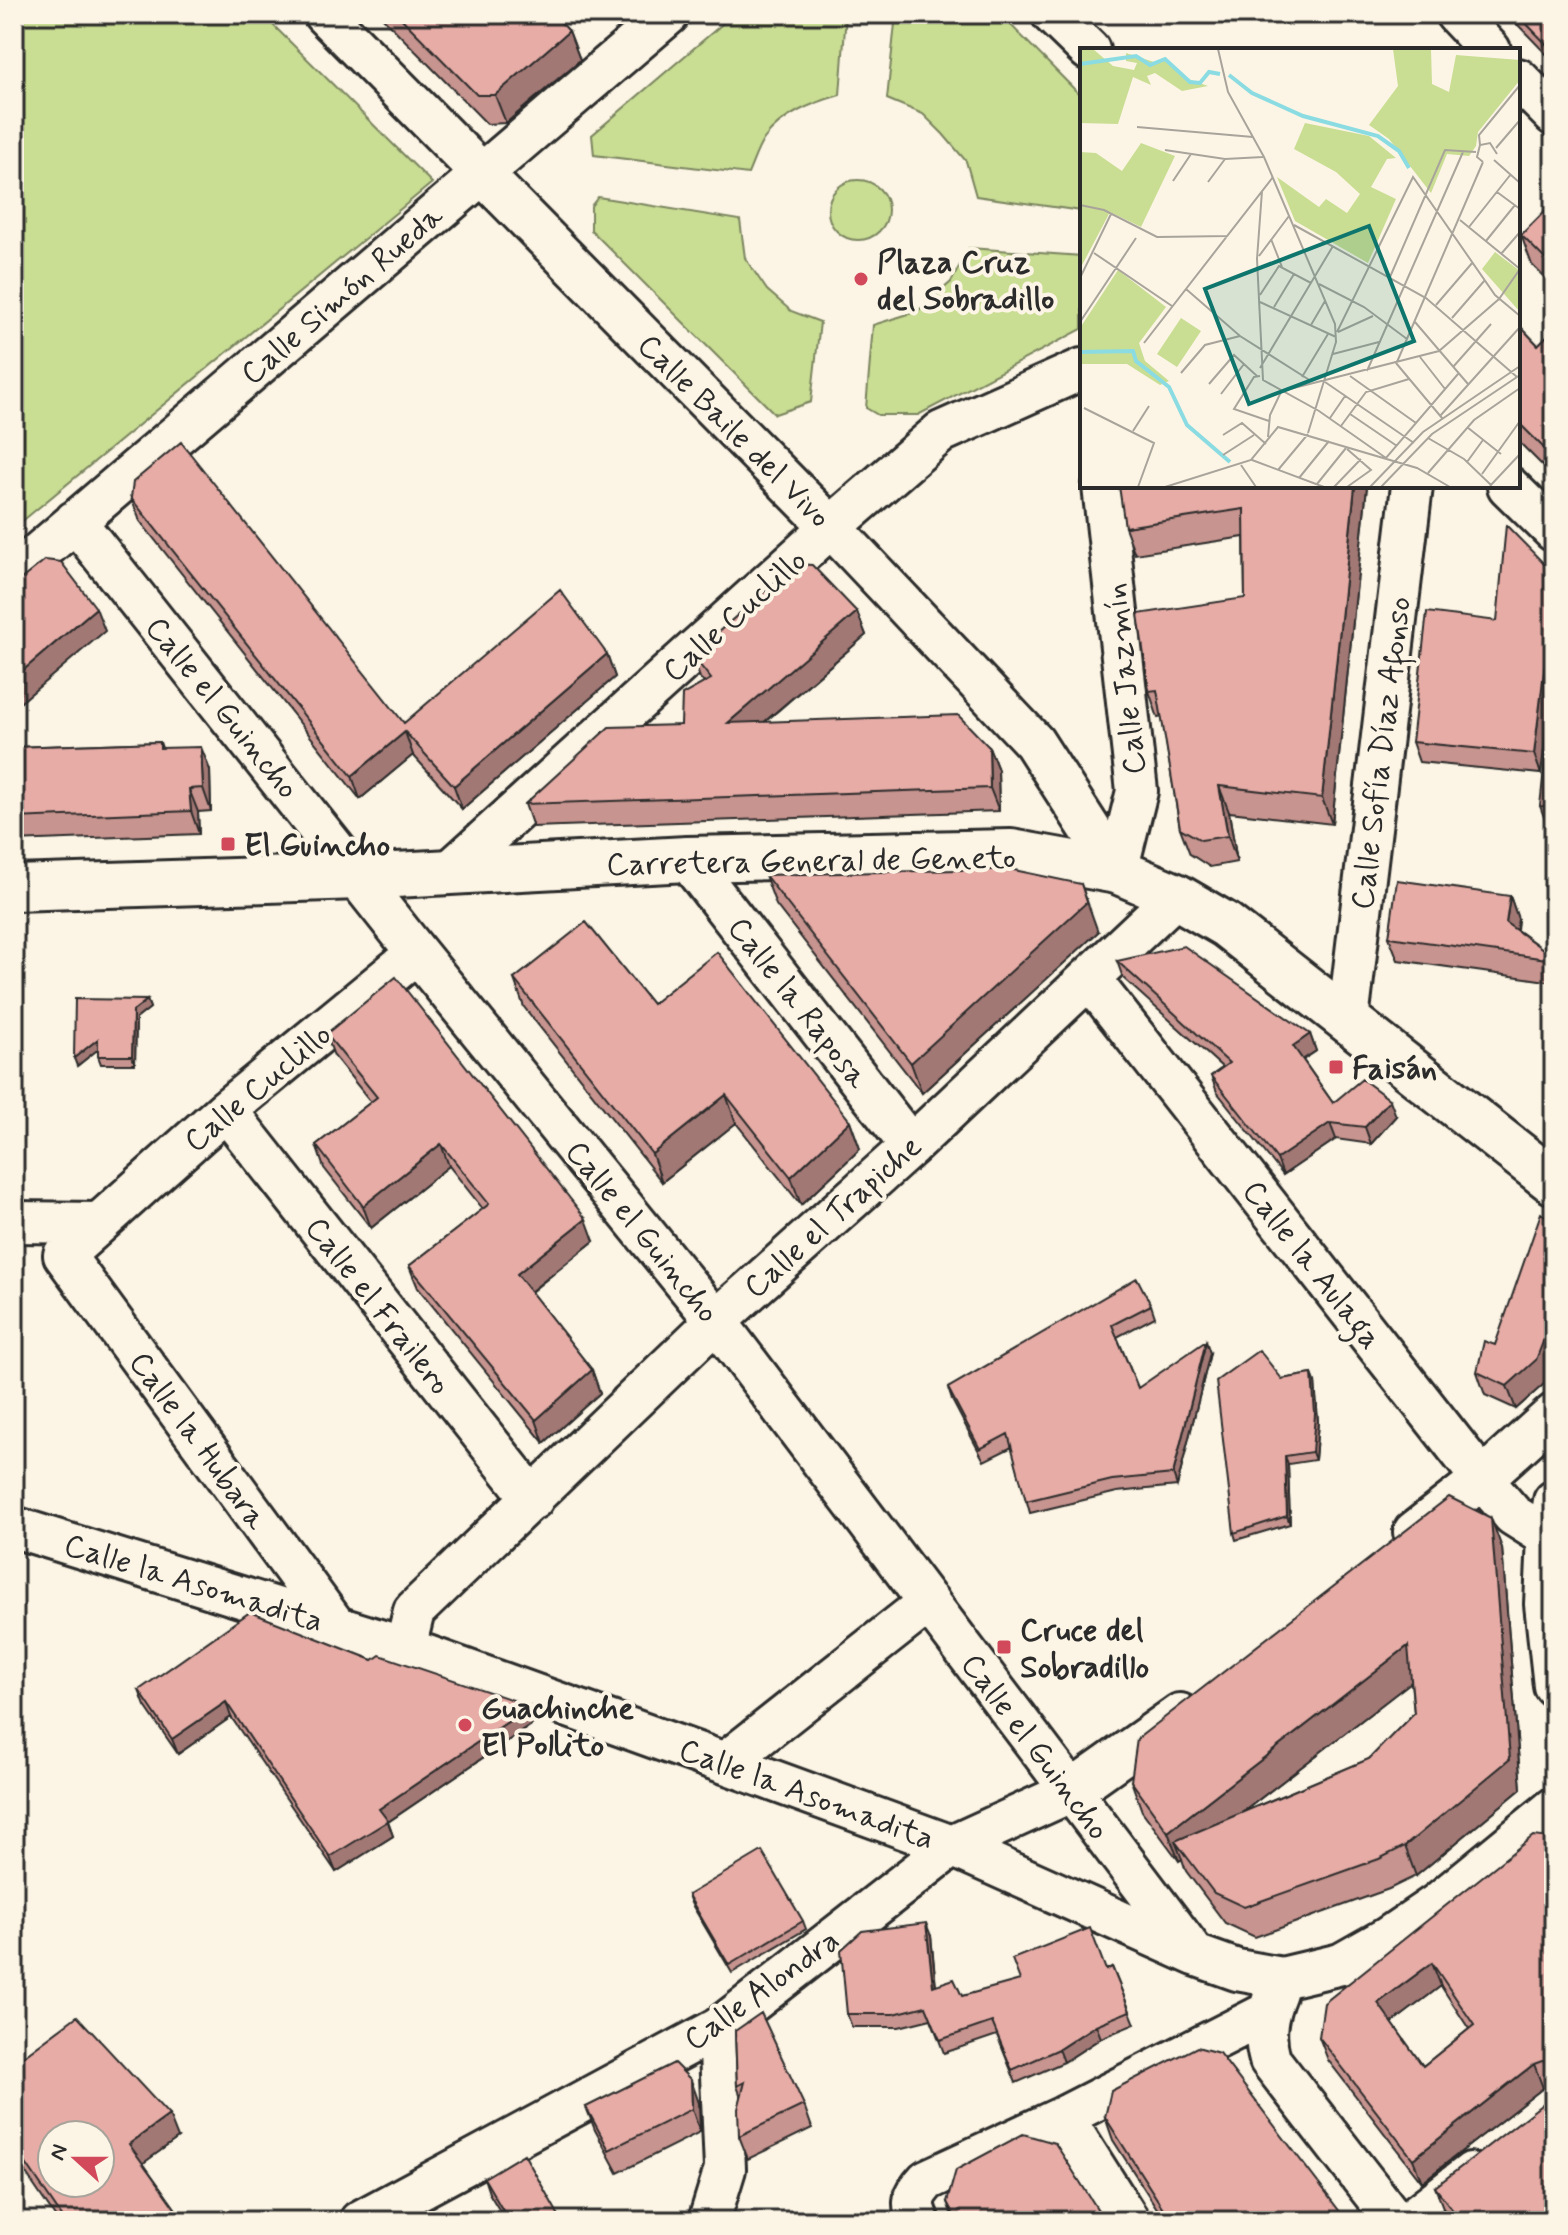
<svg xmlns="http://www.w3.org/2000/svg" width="1568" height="2235" font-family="Mynerve,sans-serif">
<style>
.green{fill:#c9dd93;stroke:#7a845f;stroke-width:2}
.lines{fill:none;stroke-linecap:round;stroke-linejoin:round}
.pedestrian-casing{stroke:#2b2b2b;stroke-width:36}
.minor-casing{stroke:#2b2b2b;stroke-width:46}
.secondary-casing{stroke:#2b2b2b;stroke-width:50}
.pedestrian{stroke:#fcf5e5;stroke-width:30}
.minor{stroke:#fcf5e5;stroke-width:40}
.secondary{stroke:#fcf5e5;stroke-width:44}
.wall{fill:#c7948f;stroke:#2b2b2b;stroke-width:2;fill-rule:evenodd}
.shaded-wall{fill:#a27874;stroke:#2b2b2b;stroke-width:2}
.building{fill:#e7aca6;stroke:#2b2b2b;stroke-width:2;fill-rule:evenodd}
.poi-dot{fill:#d1495b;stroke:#fcf5e5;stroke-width:3}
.labels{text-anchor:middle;stroke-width:8;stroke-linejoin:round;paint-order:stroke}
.poi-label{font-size:32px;font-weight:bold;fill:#2b2b2b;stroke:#fcf5e5;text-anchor:start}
.street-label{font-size:32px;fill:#2b2b2b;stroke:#fcf5e5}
.inset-river{fill:none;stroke:#8bdce2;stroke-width:4}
.inset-road{fill:none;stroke:#a8a49b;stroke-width:2}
.view{fill:#0f766e;fill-opacity:0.15;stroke:#0f766e;stroke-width:4}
.inset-edge{fill:none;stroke:#2b2b2b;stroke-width:4}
</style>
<rect width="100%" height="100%" fill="#fcf5e5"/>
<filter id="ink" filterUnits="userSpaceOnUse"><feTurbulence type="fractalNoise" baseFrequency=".0125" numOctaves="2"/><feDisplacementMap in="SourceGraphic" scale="16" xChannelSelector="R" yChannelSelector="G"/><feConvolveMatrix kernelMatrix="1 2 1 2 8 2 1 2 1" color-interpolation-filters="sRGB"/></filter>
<g filter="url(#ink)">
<path class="green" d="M14,14H262L432,183L14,528Z
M734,14H846L840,95C812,103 782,115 764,139C757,149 753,163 748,174L594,155L592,135Z
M896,14H1000L1082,97V211L976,196L966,161L943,134L923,114L887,99Z
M828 210a30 30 0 1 1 60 0a30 30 0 1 1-60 0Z
M598,197L740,220L745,258L767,290L791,311L820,322L811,402L775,414L591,230V206Z
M969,248L1082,256V329L918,415H878L866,408L873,325L918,311L951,282Z"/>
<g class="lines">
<g class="pedestrian-casing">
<path id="pedestrian" d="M1401,2221L1470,2168"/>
</g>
<g class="minor-casing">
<path id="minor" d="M324,14L831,527L1034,742L1117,871
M1052,14L1089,50
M1456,14L1490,50
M1518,79L1554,115
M1103,486L1137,791L1117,871
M1508,486L1554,531
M75,521L417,953L716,1321L1195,1955
M14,574L669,14
M687,859L911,1146
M449,872L831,527L941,432L1082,369
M1089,978L1482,1479L1513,1515L1548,1537
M1348,1020L1412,486
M226,1110L533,1499
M14,1222L100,1223
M1554,1501L1548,1537L1545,1604L1554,1686
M14,1527L405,1648L725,1763L952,1846L1195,1955L1237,1970L1282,1978L1341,1964L1387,1938L1437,1904L1554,1808
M1414,1532L1482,1479L1554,1414
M334,1624L64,1255L226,1110L417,953
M405,1648L414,1611L716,1321L911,1146L1176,896
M725,1763L929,1602
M1276,1992C1266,2016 1263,2035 1270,2060L1395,2221
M1063,2117L1129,2221
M360,2221L719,2028L952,1846L1070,1792L1180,1714
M709,2221L725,2169L719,2028
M919,2221C910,2203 913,2195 927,2180L1063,2117L1267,2013"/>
</g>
<g class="secondary-casing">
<path id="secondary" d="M14,888L359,877L687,859L1011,852L1117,871L1176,896L1226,925L1554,1182"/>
</g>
<use href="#pedestrian" class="pedestrian"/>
<use href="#minor" class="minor"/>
<use href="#secondary" class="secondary"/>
</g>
<path class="wall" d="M379,14H553L569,31L580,60L506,123L487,124Z
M1512,14H1554V62L1516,23Z
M1554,202V287L1532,265L1521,235Z
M1518,324L1538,345L1554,329V477L1518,441Z
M1367,486L1332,824L1229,812L1237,862L1210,867L1190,854L1180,828L1162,717L1158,718L1149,691L1245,598L1244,537L1135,554L1125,527Z
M131,498L404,723L607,654L615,677L462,809L413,755L360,799L140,521Z
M857,612L866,635L765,722L989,747L998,770L999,811L533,827L525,804L681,725L704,683L700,678L692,655Z
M1497,621L1541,774L1419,762L1412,742Z
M160,742L162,748L210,770L211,811L198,812L199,834L14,841V747Z
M1554,752V836H1551L1540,806Z
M765,875L1098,932L922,1093L776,905Z
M1510,896L1518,919L1517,930L1554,957V982L1398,960L1389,937Z
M1117,961L1310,1034L1316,1051L1303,1060L1333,1103L1396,1116L1371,1144L1336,1139L1283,1175L1217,1092L1211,1076L1223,1068L1123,978Z
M514,979L652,1004L850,1121L860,1149L801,1205L736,1123L662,1182L524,1007Z
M147,1000L150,1008L136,1019L135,1064H101L98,1056V1049L77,1066Z
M326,1034L594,1241L531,1292L592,1370L600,1393L544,1443L418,1288L409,1266L483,1209L449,1166L371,1228L324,1168L316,1145L371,1102L334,1056Z
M1554,1222V1358L1544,1384L1516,1409L1485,1395L1477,1372L1495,1345Z
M1151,1305L1155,1317L1117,1337L1138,1388L1210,1353L1177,1486L1117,1492L1030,1513L1012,1447L984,1461L952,1400L948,1388Z
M1312,1374L1315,1382L1318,1422L1315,1460L1288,1464L1290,1524L1236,1540L1234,1533L1282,1379Z
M1502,1548L1521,1789L1416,1876L1389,1889L1255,1937L1225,1923L1186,1871L1182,1859L1179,1861L1142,1811L1131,1781ZM1411,1682L1414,1713L1369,1759L1243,1812Z
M373,1660L537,1721L388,1822L393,1836L336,1872L231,1717L178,1754L145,1706L139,1690Z
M1554,1843V2085L1551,2084L1543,2088L1422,2182L1328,2060L1319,2037ZM1441,1986L1469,2029L1423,2066L1392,2023Z
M688,1895L803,1921L806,1929L732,1973L691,1903Z
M931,1936L936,1985L962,1996L1106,1970L1112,1967L1135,2024L1101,2038L1064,2062L1016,2083L997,2035L944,2053L931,2019L899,2027H852L847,2014Z
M735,2031L804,2105L812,2128L748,2159L739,2136L741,2097L737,2086Z
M14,2063L178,2138L143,2163L184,2221H58L14,2156Z
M699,2103L700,2132L618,2173L595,2130L586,2107Z
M1105,2117L1347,2221H1165L1113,2140Z
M484,2178L562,2221H506L489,2193Z
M1435,2187L1554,2221H1452L1444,2210Z
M947,2202L1105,2221H954Z"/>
<path class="shaded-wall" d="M569,31L580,60L506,123L495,95Z
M1355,486H1367L1332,824L1322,798Z
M1554,589V669L1541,774L1534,754Z
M96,608L105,631L14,708V678Z
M857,612L866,635L736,746L728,723Z
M607,654L615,677L462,809L454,786Z
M405,732L413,755L360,799L352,776Z
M201,747L210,770L211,811L203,788Z
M989,747L998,770L999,811L990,788Z
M1219,786L1229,812L1237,862L1228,836Z
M189,789L198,812L199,834L191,811Z
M1081,884L1098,932L922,1093L911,1063Z
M1510,896L1518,919L1514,946L1506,923Z
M147,1000L150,1008L136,1019L135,1064L132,1056L133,1011Z
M1310,1034L1316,1051L1299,1062L1293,1046Z
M98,1039L101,1047L77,1066L74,1058Z
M726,1095L736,1123L662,1182L652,1154Z
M1390,1100L1396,1116L1371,1144L1365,1127Z
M850,1121L860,1149L801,1205L791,1177Z
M1330,1123L1336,1139L1283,1175L1277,1159Z
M441,1144L449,1166L371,1228L363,1206Z
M586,1219L594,1241L525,1296L517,1274Z
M1554,1313V1358L1544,1384L1516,1409L1507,1386Z
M1206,1341L1210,1353L1177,1486L1173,1474Z
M592,1370L600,1393L544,1443L536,1420Z
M1312,1374L1315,1382L1318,1422L1315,1460L1312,1452Z
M1285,1456L1288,1464L1290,1524L1287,1516Z
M1491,1518L1502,1548L1521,1789L1416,1876L1405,1846Z
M1408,1646L1419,1676L1186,1856L1175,1841L1182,1859L1179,1861L1168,1832Z
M226,1702L231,1717L178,1754L172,1739Z
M531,1706L537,1721L388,1822L393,1836L336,1872L330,1857L379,1809Z
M926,1923L931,1936L937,1999L933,1986Z
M1432,1963L1441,1986L1387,2027L1378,2003Z
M1096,2025L1101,2038L1064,2062L1059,2049Z
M1534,2064L1543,2088L1422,2182L1413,2159Z
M691,2080L699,2103L700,2132L692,2109Z
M169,2115L178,2138L138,2167L129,2144Z"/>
<path class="building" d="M397,14H553L569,31L495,95H477Z
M1517,14H1554V52Z
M1554,202V268L1521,235Z
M1518,324L1538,345L1554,329V458L1518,422Z
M181,442L404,723L560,590L607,654L454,786L405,732L352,776L131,498L133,482Z
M1119,486H1355L1322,798L1219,786L1228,836L1201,840L1180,828L1157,690L1149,691L1138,614L1245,598L1244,509L1125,527Z
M1506,525L1554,574V589L1534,754L1412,742L1427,612L1497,621Z
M45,560L61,562L96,608L14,678V585Z
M796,564L812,565L857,612L728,723L958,715L989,747L990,788L525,804L609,727L681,725L682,695L711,679L692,655Z
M160,742V748L201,747L203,788L189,789L191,811L14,818V747Z
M1546,752H1554V807L1540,806Z
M958,870H1014L1081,884L1087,902L911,1063L765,875Z
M1397,880L1510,896L1506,923L1554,957V960L1389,937Z
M586,922L652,1004L717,952L850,1121L791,1177L726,1095L652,1154L514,979Z
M1184,946L1310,1034L1293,1046L1333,1103L1362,1079L1390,1100L1365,1127L1330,1123L1277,1159L1211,1076L1229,1063L1117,961Z
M396,977L586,1219L517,1274L592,1370L536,1420L409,1266L489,1204L441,1144L363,1206L316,1145L377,1097L326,1034Z
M75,999L147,1000L133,1011L132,1056H98V1039L74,1058Z
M1541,1213L1554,1222V1313L1536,1360L1507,1386L1477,1372L1484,1341L1495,1345Z
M1137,1278L1151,1305L1112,1325L1138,1388L1206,1341L1173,1474L1112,1480L1026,1501L1008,1434L980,1449L948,1388Z
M1259,1350L1282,1379L1312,1374L1315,1414L1312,1452L1285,1456L1287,1516L1234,1533L1216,1381Z
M1449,1497L1491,1518L1510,1759L1405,1846L1379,1859L1244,1907L1214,1893L1175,1841L1369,1759L1414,1713L1408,1646L1168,1832L1131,1781L1137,1739Z
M250,1612L373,1660L380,1655L531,1706L379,1809L388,1821L330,1857L226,1702L172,1739L139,1690Z
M1533,1836L1550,1838L1554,1843V2064L1551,2062L1542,2061L1534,2064L1413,2159L1319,2037L1324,2003ZM1432,1963L1474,2025L1423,2066L1378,2003Z
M762,1851L803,1921L729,1965L688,1895Z
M926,1923L933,1986L954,1979L962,1996L1020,1980L1012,1959L1090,1928L1106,1970L1112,1967L1130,2011L1096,2025L1059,2049L1012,2070L992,2022L940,2040L926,2006L894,2014H847L841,1950L862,1931Z
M761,2013L804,2105L739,2136L738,2109L745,2082L737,2086L735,2031Z
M77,2016L169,2115L129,2144L184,2221H65L14,2146V2063ZM52,2135H100V2183H52Z
M1197,2047L1219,2053L1347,2221H1171L1105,2117L1111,2091Z
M674,2063L691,2080L692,2109L609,2150L586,2107Z
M1554,2095V2221H1461L1435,2187Z
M1023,2134L1055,2143L1105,2221H957L947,2202L956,2170Z
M524,2154L562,2221H509L484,2178Z"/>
</g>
<g class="poi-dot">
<circle cx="861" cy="279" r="8"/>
<rect x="220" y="836" width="16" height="16" rx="4"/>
<rect x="1328" y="1059" width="16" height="16" rx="4"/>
<rect x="996" y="1639" width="16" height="16" rx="4"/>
<circle cx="465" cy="1725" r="8"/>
</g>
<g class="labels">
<g class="poi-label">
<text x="877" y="272">Plaza Cruz<tspan x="877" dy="37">del Sobradillo</tspan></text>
<text x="244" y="855">El Guincho</text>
<text x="1352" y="1078">Faisán</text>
<text x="1020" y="1640">Cruce del<tspan x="1020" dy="37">Sobradillo</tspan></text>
<text x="481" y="1718">Guachinche<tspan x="481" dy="37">El Pollito</tspan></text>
</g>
<g class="street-label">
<text transform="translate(341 294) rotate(-41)" y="11">Calle Simón Rueda</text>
<text transform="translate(735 430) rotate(45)" y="11">Calle Baile del Vivo</text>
<text transform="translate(734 615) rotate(-42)" y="11">Calle Cuclillo</text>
<text transform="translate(1124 679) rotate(-96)" y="11">Calle Jazmín</text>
<text transform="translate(223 707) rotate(51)" y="11">Calle el Guincho</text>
<text transform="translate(1380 753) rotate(-83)" y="11">Calle Sofía Díaz Afonso</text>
<text transform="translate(811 860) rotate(-1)" y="11">Carretera General de Geneto</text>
<text transform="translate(799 1002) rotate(52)" y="11">Calle la Raposa</text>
<text transform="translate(257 1087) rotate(-40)" y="11">Calle Cuclillo</text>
<text transform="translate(832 1216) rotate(-42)" y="11">Calle el Trapiche</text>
<text transform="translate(643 1231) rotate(51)" y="11">Calle el Guincho</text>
<text transform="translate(1313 1264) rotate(52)" y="11">Calle la Aulaga</text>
<text transform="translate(379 1305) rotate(52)" y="11">Calle el Frailero</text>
<text transform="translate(199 1440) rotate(54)" y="11">Calle la Hubara</text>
<text transform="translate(194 1582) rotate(17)" y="11">Calle la Asomadita</text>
<text transform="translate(1036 1746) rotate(53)" y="11">Calle el Guincho</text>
<text transform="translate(807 1793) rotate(20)" y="11">Calle la Asomadita</text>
<text transform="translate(761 1989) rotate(-36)" y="11">Calle Alondra</text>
</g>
</g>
<g transform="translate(1080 48)">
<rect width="440" height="440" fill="#fcf5e5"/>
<path d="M0,1H13L33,18L54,22L57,15L46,13V5L74,14L86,10L105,30L128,38L102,43L75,25L67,28L71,37L53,29L38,76L0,75ZM313,1H351L352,36L369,44L376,7L440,12V32L398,84L396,98L389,108L367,106L351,145L309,91L289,77L318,38ZM225,75L289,88L316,110L307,111L291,139L316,151L288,215L215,173L197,129L239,159L246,151L267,165L280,146L256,124L214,101ZM61,95L95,108L61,179L30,164L0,221V104L16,105L42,123ZM415,204L440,223V264L402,221ZM38,222L86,259L59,295L65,313L89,333L80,337L47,316H0V280ZM101,270L121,283L97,319L77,306Z" fill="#c9dd93"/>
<path class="inset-river" d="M0,16L56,8L70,17L85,11L110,34L120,35L129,24L140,26M149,27L172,45L223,68L298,88L319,103L329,120M0,304L53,303L56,313L89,339L107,377L150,414"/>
<path class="inset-road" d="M138,1L148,44L184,109L255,276L256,294L228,385M57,79L173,89M400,97L399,87L440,37M416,100L440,72M85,102L145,111L183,109M414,112L440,135M403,114L397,109L400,97L410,95L417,106M93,133L111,106M128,134L145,111M182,143L177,211L183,332L239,363L306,410L378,326M417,144L440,161M0,157L24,162L77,189L148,188M380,172L440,221M214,177L346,250L437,329M389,179L431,126M191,191L202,219M406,193L435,157M14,205L92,258M421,206L440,184M179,208L209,168M310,229L365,102L396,104M0,230L31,166M239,236L284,259L327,291M106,241L160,288L231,333M180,247L199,218L231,235M180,254L256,289M356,257L393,214M194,259L214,226M372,270L405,232M0,274L56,190M335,274L388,336M231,277L245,253M257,284L333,129L415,247L440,268M258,284L293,268M64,295L193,129M253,306L299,294M340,309L365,341M317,314L403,114M316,315L362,370M373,319L411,276M180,320L253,198M287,323L383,104M101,325L125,297L160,288M180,328L174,329L154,361L189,373M270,328L336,375M222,329L248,286M245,334L334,395M129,336L154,307L177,328M202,343L359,303L419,251L440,221M141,346L164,316M4,360L74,395L58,439M270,366L317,398M360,368L440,279M250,370L265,348M261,378L286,344L329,331M387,379L421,406M53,383L69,358M143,387L162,375L186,396M188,389L190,367L201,344M348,390L384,411L411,437M267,401L291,422L267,439M143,407L174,387M172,412L244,439M387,414L403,392M161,417L176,439M198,422L228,386M348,425L394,372L440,340M402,426L440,373M219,430L249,393M237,436L266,400M410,438L440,406M85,439L171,412L198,379L337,420L370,439M254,439L281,411M290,439L343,384L440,318M301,439L352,386L440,327"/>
<path class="view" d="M289,178L334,293L169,356L125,241Z"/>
<rect width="440" height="440" class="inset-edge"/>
</g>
<rect width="1568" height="2235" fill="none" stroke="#fcf5e5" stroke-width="48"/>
<rect x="24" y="24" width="1520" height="2187" fill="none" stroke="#2b2b2b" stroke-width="3" filter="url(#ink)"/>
<g transform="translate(76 2159) rotate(291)"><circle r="38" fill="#fcf5e5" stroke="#a8a49b" stroke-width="2"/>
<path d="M0-6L14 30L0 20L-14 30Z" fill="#d1495b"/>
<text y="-12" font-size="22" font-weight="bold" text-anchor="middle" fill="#2b2b2b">N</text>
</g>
</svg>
